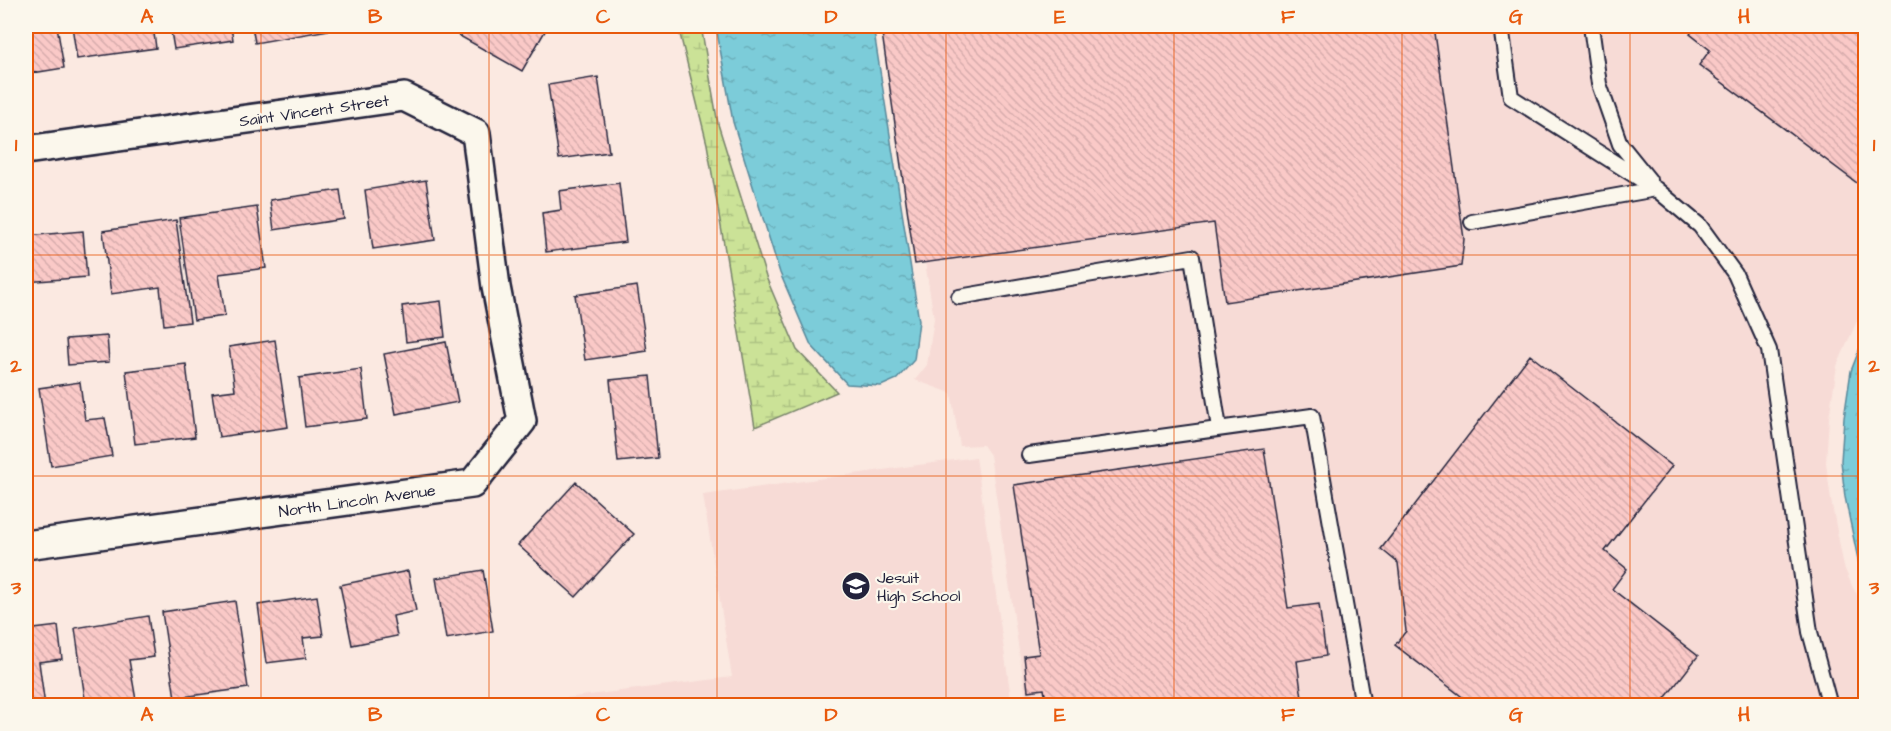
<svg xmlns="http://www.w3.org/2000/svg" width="1891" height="731" font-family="'Architects Daughter',sans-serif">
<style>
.built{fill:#f7dbd6}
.wetland{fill:url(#wetland-marsh);stroke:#768269;stroke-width:1.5}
.water{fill:url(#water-ripples);stroke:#58889a;stroke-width:1.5}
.building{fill:url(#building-back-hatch);stroke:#22223b;stroke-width:1.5}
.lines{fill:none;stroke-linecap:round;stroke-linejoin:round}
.service-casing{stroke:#22223b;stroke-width:18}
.minor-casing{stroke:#22223b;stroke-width:32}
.service{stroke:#fbf7ec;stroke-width:14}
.minor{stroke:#fbf7ec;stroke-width:27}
.grid{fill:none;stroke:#e8590c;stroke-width:1.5;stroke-opacity:0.55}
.labels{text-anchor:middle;stroke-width:4.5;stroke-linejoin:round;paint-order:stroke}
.street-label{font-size:16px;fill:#22223b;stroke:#fbf7ec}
.poi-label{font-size:16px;fill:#22223b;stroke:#fbf7ec;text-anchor:start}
.neatline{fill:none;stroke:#e8590c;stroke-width:2}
.grid-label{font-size:20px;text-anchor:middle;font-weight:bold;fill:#e8590c}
</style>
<defs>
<pattern id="wetland-marsh" width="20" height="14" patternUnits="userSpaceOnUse" patternTransform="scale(1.5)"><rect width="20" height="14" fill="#cbe297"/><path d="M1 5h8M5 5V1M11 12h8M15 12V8" fill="none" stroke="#aec283"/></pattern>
<pattern id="water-ripples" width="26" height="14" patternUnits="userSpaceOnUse" patternTransform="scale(1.5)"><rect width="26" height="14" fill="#7cccd9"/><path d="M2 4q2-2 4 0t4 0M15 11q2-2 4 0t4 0" fill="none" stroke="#6bafbb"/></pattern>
<pattern id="building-back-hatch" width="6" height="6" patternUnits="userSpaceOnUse" patternTransform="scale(1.5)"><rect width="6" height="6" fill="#fac9c7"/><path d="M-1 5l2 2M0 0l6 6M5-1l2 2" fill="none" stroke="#d6acac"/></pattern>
</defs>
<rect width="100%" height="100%" fill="#fbe9e1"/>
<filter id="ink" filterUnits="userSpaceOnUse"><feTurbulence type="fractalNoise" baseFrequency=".0167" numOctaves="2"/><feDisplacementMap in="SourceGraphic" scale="12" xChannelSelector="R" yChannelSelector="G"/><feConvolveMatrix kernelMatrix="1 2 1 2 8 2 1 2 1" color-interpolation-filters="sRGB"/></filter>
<g filter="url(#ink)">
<path class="built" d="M888,26H1865V303L1837,366L1829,418L1826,463L1831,500L1844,567L1853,588L1865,606V705H1027L990,455L983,445L960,446L951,393L915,380L927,365L934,319Z
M976,457L1012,705H510L732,677L703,495Z"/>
<path class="wetland" d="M678,26H701L718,124L766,277L797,350L837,392L755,427L707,144Z"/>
<path class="water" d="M716,26H873L919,321L914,360L897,379L881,386L847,384L811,345L780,273L733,122Z
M1865,335V579L1859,564L1845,497L1841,461L1844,418L1851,371Z"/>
<path class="building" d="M26,26H57L64,68L26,74Z
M72,26H153L156,48L77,59Z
M170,26H231L233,40L174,49Z
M252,26H328L329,30L255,43Z
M442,26H548L522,71Z
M881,26H1434L1464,239L1461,266L1225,302L1214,223L915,264Z
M1696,26H1866L1865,189L1699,65L1710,50L1690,34Z
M598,77L609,152L559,159L548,85Z
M426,180L435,240L373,249L365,190Z
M619,183L626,242L546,252L542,213L561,210L559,191Z
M340,190L344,219L274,230L270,200Z
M257,207L266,268L219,274L225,316L194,320L179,218Z
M176,220L190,322L164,325L160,287L111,294L103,231Z
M83,231L87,277L26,282V236Z
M637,286L647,351L585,360L575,295Z
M441,301L445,337L406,342L402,306Z
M107,336L109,362L68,365L66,339Z
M275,340L288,427L219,437L212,393L235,390L229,347Z
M446,342L458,402L396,414L384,354Z
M1530,355L1672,466L1605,551L1627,569L1612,589L1698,656L1659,706H1474L1395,645L1406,631L1398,563L1381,549Z
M186,364L195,437L135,444L126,371Z
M361,369L367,419L305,427L299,378Z
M650,376L658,458L618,462L610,380Z
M80,382L85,420L105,418L112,456L51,466L39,388Z
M1264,449L1288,608L1319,604L1326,656L1297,661L1303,706H1047L1044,689L1028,691L1024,656L1039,654L1014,485Z
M576,482L634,534L576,597L518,545Z
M483,570L493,631L446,639L436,578Z
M408,571L416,611L393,616L397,636L352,645L340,585Z
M317,596L323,636L303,638L306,658L266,663L258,605Z
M235,601L248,688L175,698L162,612Z
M148,616L154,657L129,660L136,700L86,706L75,628Z
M58,626L62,659L39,662L45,706H26V630Z"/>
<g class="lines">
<g class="service-casing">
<path id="service" d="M1501,26L1511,97L1656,189L1700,226L1735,274L1769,350L1810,632L1830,706
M1591,26L1599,84L1620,144L1649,180
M1472,222L1656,189
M959,297L1192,257L1219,428
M1029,455L1312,416L1363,706"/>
</g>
<g class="minor-casing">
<path id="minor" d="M26,150L404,97L476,133L496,287L522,421L472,484L26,545"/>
</g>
<use href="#service" class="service"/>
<use href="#minor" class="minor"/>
</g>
</g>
<path class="grid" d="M261,26V706M489,26V706M717,26V706M946,26V706M1174,26V706M1402,26V706M1630,26V706M26,255H1866M26,476H1866"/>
<defs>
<g id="school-disc" transform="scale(1.5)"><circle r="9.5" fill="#22223b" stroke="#fbf7ec"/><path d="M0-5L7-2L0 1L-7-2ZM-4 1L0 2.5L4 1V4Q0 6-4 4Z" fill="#fff"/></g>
</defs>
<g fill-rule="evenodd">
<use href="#school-disc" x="856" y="586"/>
</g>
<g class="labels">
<g class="street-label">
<text transform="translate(314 110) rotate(-8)" y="6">Saint Vincent Street</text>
<text transform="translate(357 500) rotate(-8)" y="6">North Lincoln Avenue</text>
</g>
<g class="poi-label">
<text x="877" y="583">Jesuit<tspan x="877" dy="18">High School</tspan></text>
</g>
</g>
<rect width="1891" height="731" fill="none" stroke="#fbf7ec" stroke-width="66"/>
<rect x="33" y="33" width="1825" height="665" class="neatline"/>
<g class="grid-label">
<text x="147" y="23">A</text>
<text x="375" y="23">B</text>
<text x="603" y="23">C</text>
<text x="831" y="23">D</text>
<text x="1060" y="23">E</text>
<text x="1288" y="23">F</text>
<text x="1516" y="23">G</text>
<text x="1744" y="23">H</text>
<text x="16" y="151">1</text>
<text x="1874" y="151">1</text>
<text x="16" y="372">2</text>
<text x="1874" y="372">2</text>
<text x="16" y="594">3</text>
<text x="1874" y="594">3</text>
<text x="147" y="721">A</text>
<text x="375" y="721">B</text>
<text x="603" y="721">C</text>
<text x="831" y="721">D</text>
<text x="1060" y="721">E</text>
<text x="1288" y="721">F</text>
<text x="1516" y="721">G</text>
<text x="1744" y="721">H</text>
</g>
</svg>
